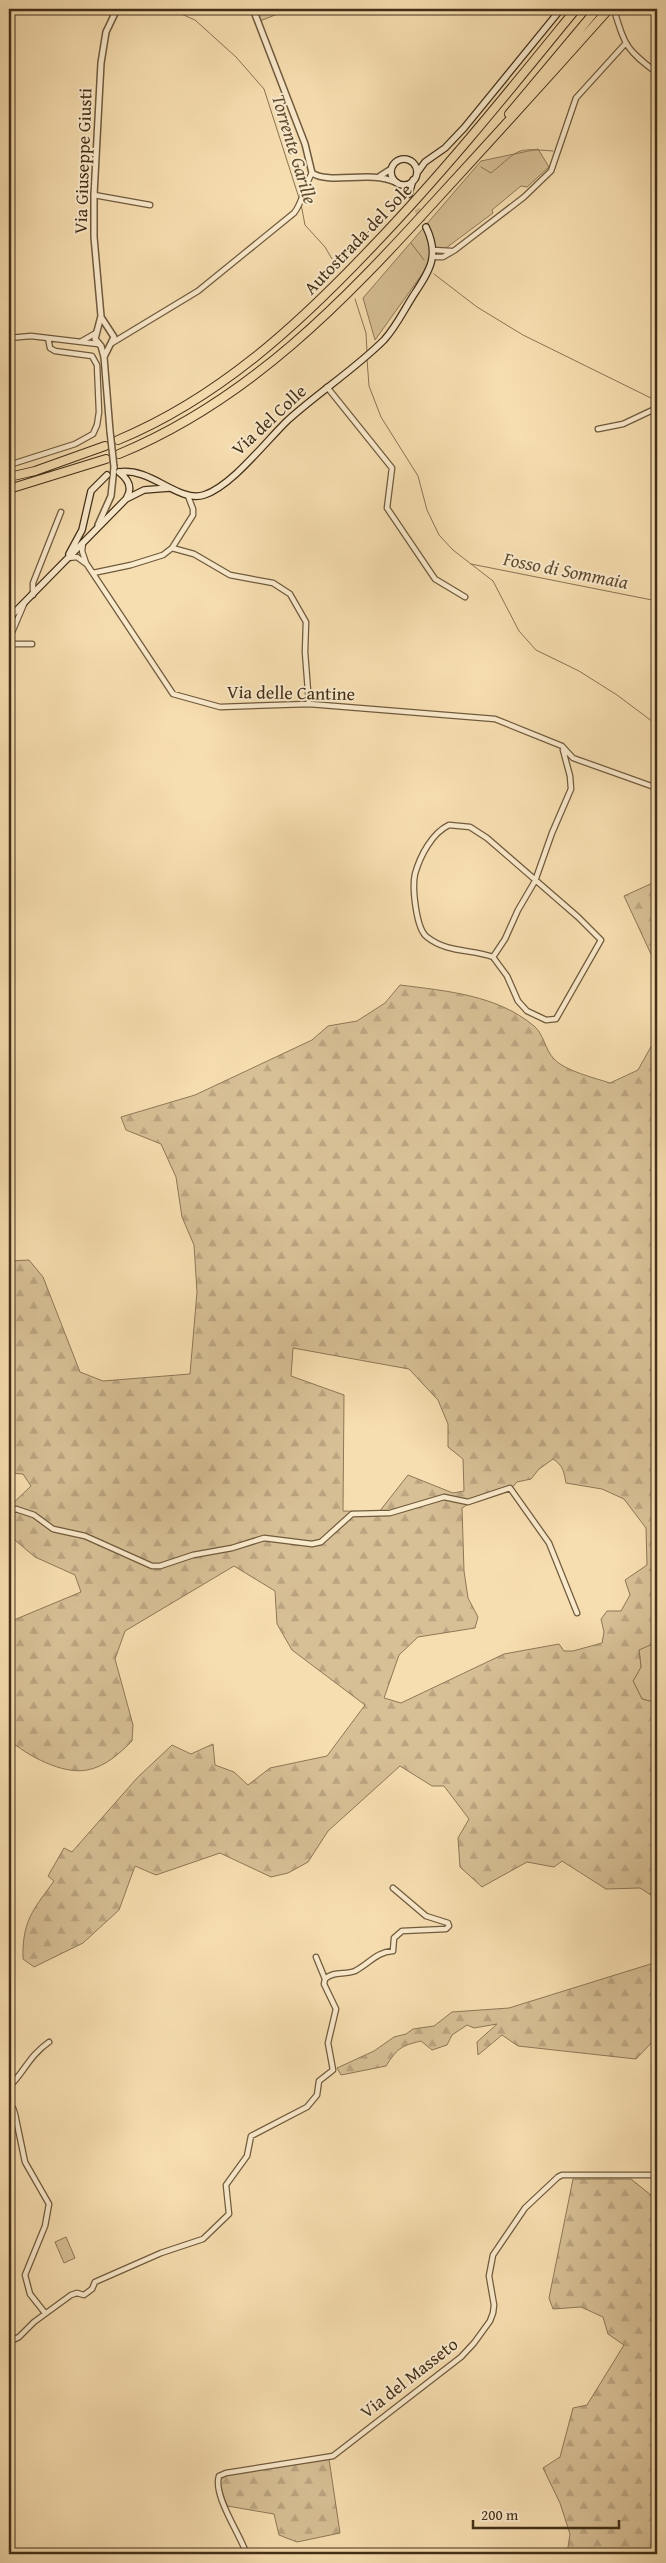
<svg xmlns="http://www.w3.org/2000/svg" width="666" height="2563" font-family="'Gentium Book Plus',serif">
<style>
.grass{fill:#d8c096;stroke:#8d7857}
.forest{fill:url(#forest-firs);stroke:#8d7857;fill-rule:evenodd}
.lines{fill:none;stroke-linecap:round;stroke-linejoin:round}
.stream{stroke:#897454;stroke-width:1}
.secondary-tunnel{stroke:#d3bb92;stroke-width:5.5;stroke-dasharray:5.5 3;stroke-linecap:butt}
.minor-casing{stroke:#6f5b3e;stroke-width:7}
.tertiary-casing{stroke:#6f5b3e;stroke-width:8}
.secondary-casing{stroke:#422f18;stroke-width:8}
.motorway-casing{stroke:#422f18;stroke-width:10}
.minor{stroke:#faeacc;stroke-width:4.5}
.tertiary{stroke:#faeacc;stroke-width:5}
.secondary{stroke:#faeacc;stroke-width:5.5}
.motorway{stroke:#f7deb0;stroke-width:8}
.tertiary-bridge-casing{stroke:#6f5b3e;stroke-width:8;stroke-linecap:butt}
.tertiary-bridge{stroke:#faeacc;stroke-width:5}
.labels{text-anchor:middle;stroke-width:4;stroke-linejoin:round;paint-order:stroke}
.street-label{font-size:18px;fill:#422f18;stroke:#faeacc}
.water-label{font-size:19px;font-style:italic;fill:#604c31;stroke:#faeacc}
</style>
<defs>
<pattern id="forest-firs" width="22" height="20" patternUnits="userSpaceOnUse" patternTransform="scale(1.25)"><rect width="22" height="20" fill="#d8c096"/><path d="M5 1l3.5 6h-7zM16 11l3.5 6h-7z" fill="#bba581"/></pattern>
</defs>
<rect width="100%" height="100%" fill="#f7deb0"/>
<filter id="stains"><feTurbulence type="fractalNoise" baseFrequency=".004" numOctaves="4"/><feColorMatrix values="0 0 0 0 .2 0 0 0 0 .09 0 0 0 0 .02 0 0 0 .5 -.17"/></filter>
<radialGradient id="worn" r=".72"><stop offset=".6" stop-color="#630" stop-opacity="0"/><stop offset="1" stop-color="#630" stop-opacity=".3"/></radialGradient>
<path class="grass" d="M255,9H290L260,21Z
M538,149L549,167L527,187L521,186L492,210L493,213L442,251L423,273L375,340L363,298L481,161Z
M657,1642V1703L642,1699L633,1681L641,1667L639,1649Z
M66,2237L75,2258L64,2263L55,2242Z"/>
<path class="forest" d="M657,881V1642L639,1650L641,1667L633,1681L642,1699L657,1703V1899L640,1888L606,1889L562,1861L554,1867L527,1862L482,1887L460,1867L458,1838L469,1819L444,1786H432L400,1766L328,1831L308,1862L288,1873L271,1877L220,1853L156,1875L135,1866L119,1910L83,1943L34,1967L23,1959C22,1921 33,1910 54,1881L48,1876L64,1848L72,1852L137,1778L172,1745L191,1754L213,1744L215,1765L234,1772L248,1785L270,1768L327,1756L365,1705L292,1650L277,1624L275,1591L234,1566L125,1631L115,1659L133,1725L132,1741C120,1753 105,1767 87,1770C62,1775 27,1755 9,1740V1622L81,1592L75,1575L35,1557L9,1535V1507L31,1486L23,1474L9,1473V1261L29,1260L43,1277L80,1372L103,1381L190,1374L197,1292L194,1245L182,1217L176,1177L161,1144L126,1130L121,1117L195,1095L312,1040L328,1026L357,1021L385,1003L400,985C447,991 497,995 534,1026C544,1034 545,1050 554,1059C565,1071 595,1078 610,1083L638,1070L653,1043L657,967L624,896ZM293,1348L409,1369L438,1400L448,1424V1447L463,1459L464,1491L453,1493L408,1475L379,1512L343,1511L344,1395L291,1376ZM553,1459C563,1465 564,1472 566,1483L602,1489L624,1499L646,1528L647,1565L625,1580L630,1595L621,1611H607L601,1619L604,1632L602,1643L573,1651H564L559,1644L504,1654L401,1703L384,1698L399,1655L418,1637L475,1628L478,1617L468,1598L464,1571L462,1508L483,1494L508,1492L517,1482L531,1479L539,1469Z
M657,1962V2037L636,2059L518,2046L502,2035L478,2055L477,2042L497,2024L474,2028L467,2025L452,2035L447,2045L432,2050L421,2041C400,2046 397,2049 386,2066L341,2075L337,2068L374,2051L394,2037L406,2034L413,2029L434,2026L452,2012L509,2008Z
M573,2179H631L657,2200V2554H567L570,2534L560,2503L543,2468L560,2457L573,2408L587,2405L624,2345L608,2334L603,2317L581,2307L553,2309L549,2298Z
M329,2459L340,2533L297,2542L279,2535L274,2514L227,2506L220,2485L221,2479L227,2475Z"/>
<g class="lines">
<path class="stream" d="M170,9L195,20L236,57L264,89L299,198
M481,167L491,173C521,149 513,148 553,151
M301,204L305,225L325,247L338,269
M411,243L424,260
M335,262L342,258L381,219L384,221
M434,274L477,307L523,335L657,401
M355,299L366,333L367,352
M367,359L369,386L381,417L418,476L427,510L439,535L453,550L493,581L519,631L536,650L579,671L617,695L657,725
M471,564L657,601"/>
<path class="secondary-tunnel" d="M409,194L426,227"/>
<g class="minor-casing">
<path id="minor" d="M614,10C626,48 626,49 657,73
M614,12L629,9
M94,195L150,205
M433,250L451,251
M433,257H443L455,250L524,197L551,171L576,98L625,44
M9,338L31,336L98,344
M82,341L96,333
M112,343L198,291L294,213C303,202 304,186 312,173
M327,387L392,468L387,508L435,579L465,597
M598,429L623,424L657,408
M9,465L75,444L93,434L97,425L99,412L97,365L92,356L55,351L50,348L48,338
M83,543L82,551L86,563L173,694L220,707L309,704L495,719L562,746L573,758L657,788
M172,548L194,554L230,575L273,583L290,594L306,622L305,652L309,704
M68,558L77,557L85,563
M93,573L131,565L163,555L172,548L193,515V509L188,496
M33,595V583L61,512
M10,637L24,604
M9,644H32
M449,825L470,827L487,838L578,917L601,940L556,1019L546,1020L527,1011L518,1001L507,976L493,957C471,949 447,953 427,937C416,929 412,887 415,874C420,856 432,833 449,825Z
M493,957L505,939L518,910L535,881L552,833L571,789L570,776L563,750
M9,1512L16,1509L34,1515L53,1529L85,1536L152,1566H160L193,1555L232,1548L264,1538L312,1544L321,1542L352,1514L390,1513L444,1497L468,1502L510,1488L549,1543L577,1613
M316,1957L325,1979
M325,1979C333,1971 345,1975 355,1971C369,1964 376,1952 393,1951L394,1938L402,1931L446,1929L449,1926L448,1923L426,1916L393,1888
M9,2087C25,2071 29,2056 49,2042
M9,2105L13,2108L15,2114L25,2162L49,2204L45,2226L25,2275L30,2294L45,2313
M9,2342L19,2337L34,2322L71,2295L77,2293L84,2295L92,2289L95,2282L161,2253L203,2239L229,2214L226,2185L247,2156L251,2136L307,2107L317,2095L319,2081L333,2070L328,2043L336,2009L324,1984L325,1979
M250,2554L245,2550C238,2531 213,2495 219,2476L226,2473L333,2456L461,2357L474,2343L490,2321L493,2313L494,2305L489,2276L493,2255L525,2208L558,2177L562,2175H657"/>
</g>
<g class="tertiary-casing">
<path id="tertiary" d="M253,9L305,144L312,173C330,185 370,170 395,182
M380,176L391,169
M101,317L114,337L104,357
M110,431L104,357L101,346L95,339L101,316L94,237V195L101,63L106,32L117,9
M98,525L111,496L114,467"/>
</g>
<g class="secondary-casing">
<path id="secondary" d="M391 172a13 13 0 1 1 26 0a13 13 0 1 1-26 0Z
M417,173L425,162L445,148L464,128L561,9
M409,194L413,180
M119,472C151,467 178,503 204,495C232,486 266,441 288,420C319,392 355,369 384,340C396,327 404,310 413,296C430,270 440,256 426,227
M119,472C128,479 133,487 127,497
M69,554L82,530L91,491L107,475
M9,618L126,499L144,490L169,488"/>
</g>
<g class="motorway-casing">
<path id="motorway" d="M509,114L597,9
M118,440C219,398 298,325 372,247C445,171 510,90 576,9
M119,454C250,400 344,301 437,199C495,136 552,73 609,9
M9,477L35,471L105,446
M9,489L106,459"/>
</g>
<use href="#minor" class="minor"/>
<use href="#tertiary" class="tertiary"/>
<use href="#secondary" class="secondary"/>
<use href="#motorway" class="motorway"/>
<g class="tertiary-bridge-casing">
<path id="tertiary-bridge" d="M110,431L114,467"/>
</g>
<use href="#tertiary-bridge" class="tertiary-bridge"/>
</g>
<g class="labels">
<g class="street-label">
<text transform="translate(83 161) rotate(-88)" y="6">Via Giuseppe Giusti</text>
<text transform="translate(358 239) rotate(-46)" y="6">Autostrada del Sole</text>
<text transform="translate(269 420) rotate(-43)" y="6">Via del Colle</text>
<text transform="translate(291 693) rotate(1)" y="6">Via delle Cantine</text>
<text transform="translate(409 2378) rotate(-38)" y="6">Via del Masseto</text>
</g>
<g class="water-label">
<text transform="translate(295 149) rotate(73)" y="7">Torrente Garille</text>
<text transform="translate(566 570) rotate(11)" y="7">Fosso di Sommaia</text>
</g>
</g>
<rect width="666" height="2563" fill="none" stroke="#f7deb0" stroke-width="30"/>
<rect x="10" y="10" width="646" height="2543" fill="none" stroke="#422f18" stroke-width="2.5"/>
<rect x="15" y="15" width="636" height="2533" fill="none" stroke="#422f18"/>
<path d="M473 2520v8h146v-8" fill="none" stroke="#422f18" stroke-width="2.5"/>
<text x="481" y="2520" font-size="15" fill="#422f18" stroke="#faeacc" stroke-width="4" paint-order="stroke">200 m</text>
<rect width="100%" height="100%" filter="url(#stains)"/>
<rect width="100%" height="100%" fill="url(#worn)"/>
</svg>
